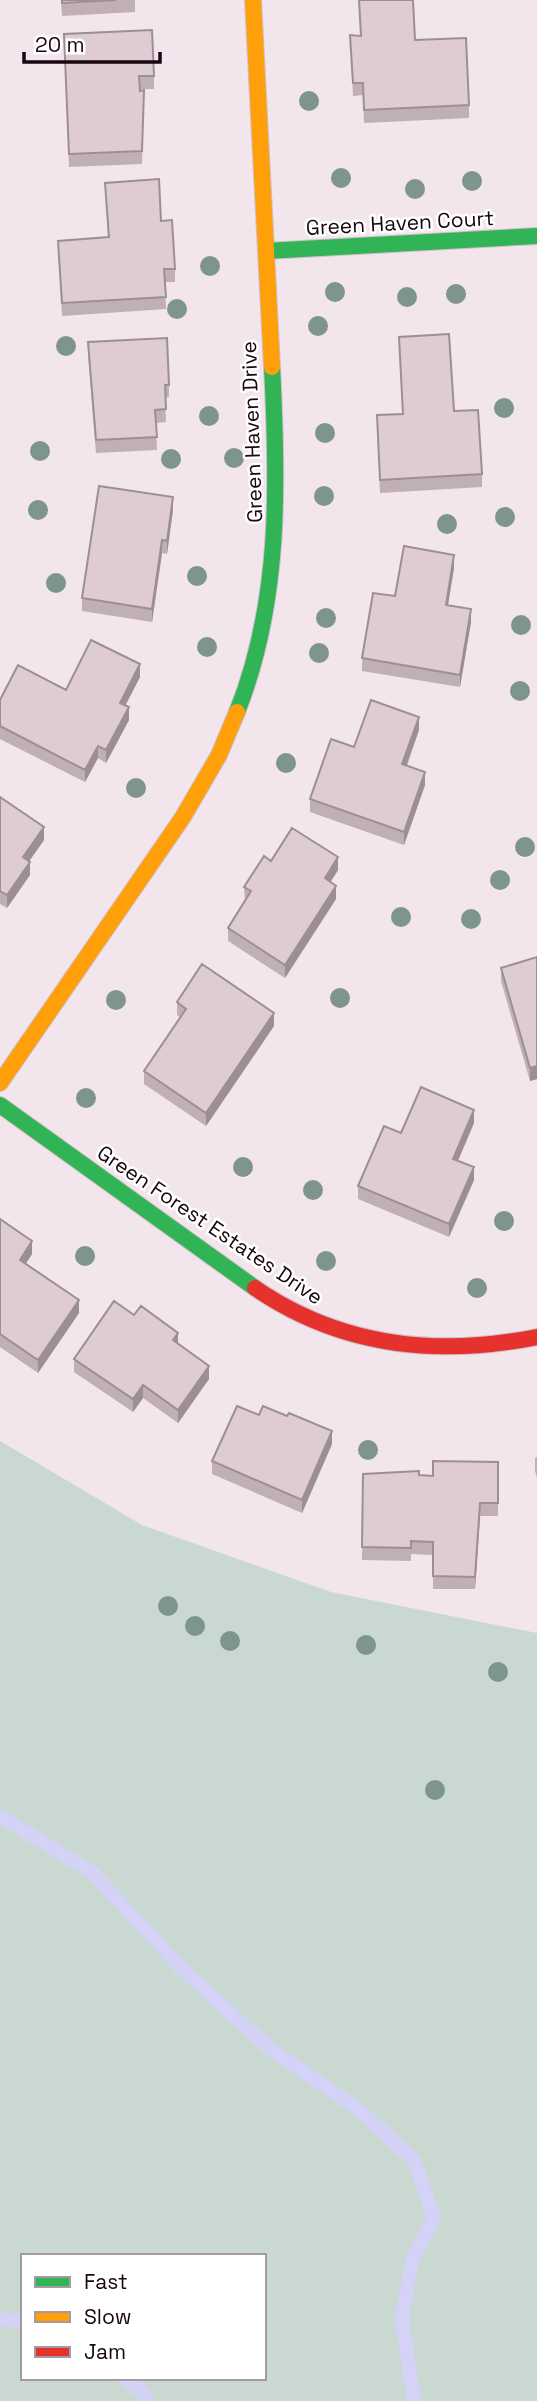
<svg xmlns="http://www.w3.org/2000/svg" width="537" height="2401" font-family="'Space Grotesk',sans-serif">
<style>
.green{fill:#c9d8d0;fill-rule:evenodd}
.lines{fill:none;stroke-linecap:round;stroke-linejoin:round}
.stream{stroke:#d4d2f6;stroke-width:14}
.fast-casing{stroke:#d0bfc9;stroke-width:18}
.slow-casing{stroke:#d0bfc9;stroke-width:18}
.jam-casing{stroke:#d0bfc9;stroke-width:18}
.fast{stroke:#30b455;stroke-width:16}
.slow{stroke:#ff9f0a;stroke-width:16}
.jam{stroke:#e5322d;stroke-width:16}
.tree{fill:#7e958b}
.wall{fill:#c0afb5}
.shaded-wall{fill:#9c8f94}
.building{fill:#dfccd3;stroke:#9c8f94;stroke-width:2}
.labels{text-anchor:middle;stroke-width:5;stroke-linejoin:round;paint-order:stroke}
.street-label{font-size:21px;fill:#180612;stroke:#fff}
</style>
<rect width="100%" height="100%" fill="#f2e5ec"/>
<path class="green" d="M0,1441L142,1525L331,1592L537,1633V2401H0ZM23,2256H264V2378H23Z"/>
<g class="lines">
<path class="stream" d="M0,1816L93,1873L181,1968L268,2047L359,2110L414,2160L434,2218L412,2260L402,2320L414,2401
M0,2319L23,2322
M125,2378L143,2393L147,2401"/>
<g class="fast-casing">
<path id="fast" d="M266,251L537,236
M237,712C281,602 278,483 272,367
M0,1105L255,1288"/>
</g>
<g class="slow-casing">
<path id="slow" d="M253,0L272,367
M0,1083L183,817L219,755L237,712"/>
</g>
<g class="jam-casing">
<path id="jam" d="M255,1288C341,1347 437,1357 537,1337"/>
</g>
<use href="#fast" class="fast"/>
<use href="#slow" class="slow"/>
<use href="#jam" class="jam"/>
</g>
<g class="tree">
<circle cx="309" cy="101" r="10"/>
<circle cx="341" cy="178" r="10"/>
<circle cx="472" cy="181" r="10"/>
<circle cx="415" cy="189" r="10"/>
<circle cx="210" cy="266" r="10"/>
<circle cx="335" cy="292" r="10"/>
<circle cx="456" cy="294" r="10"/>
<circle cx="407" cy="297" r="10"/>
<circle cx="177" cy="309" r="10"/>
<circle cx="318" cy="326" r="10"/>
<circle cx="66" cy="346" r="10"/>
<circle cx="504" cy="408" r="10"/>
<circle cx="209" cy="416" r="10"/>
<circle cx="325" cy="433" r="10"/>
<circle cx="40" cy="451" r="10"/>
<circle cx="234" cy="458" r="10"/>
<circle cx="171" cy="459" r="10"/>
<circle cx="324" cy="496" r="10"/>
<circle cx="38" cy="510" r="10"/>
<circle cx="505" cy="517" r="10"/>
<circle cx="447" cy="524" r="10"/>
<circle cx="197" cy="576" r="10"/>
<circle cx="56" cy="583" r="10"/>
<circle cx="326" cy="618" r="10"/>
<circle cx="521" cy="625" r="10"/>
<circle cx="207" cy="647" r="10"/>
<circle cx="319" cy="653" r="10"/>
<circle cx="520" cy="691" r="10"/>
<circle cx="286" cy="763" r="10"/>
<circle cx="136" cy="788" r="10"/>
<circle cx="525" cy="847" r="10"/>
<circle cx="500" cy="880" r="10"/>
<circle cx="401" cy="917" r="10"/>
<circle cx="471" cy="919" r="10"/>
<circle cx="340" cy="998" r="10"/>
<circle cx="116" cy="1000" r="10"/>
<circle cx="86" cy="1098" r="10"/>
<circle cx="243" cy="1167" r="10"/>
<circle cx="313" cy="1190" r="10"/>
<circle cx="504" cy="1221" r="10"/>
<circle cx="85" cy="1256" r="10"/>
<circle cx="326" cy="1261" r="10"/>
<circle cx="477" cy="1288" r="10"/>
<circle cx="368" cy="1450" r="10"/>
<circle cx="168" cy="1606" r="10"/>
<circle cx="195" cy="1626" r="10"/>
<circle cx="230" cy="1641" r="10"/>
<circle cx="366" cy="1645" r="10"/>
<circle cx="498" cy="1672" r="10"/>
<circle cx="435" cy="1790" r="10"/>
</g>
<path class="wall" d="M61,0H135V12L62,16Z
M64,34L154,76V89H140V91L144,90L142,164L69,167Z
M350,35L415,40L469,105V118L364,123L363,95L353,96Z
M105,183L161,221L175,269V282H165L166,309L62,316L58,241L108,237Z
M399,337L454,411L482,474V487L380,493L377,415L403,414Z
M88,342L169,385V397L165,398L166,422L156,423L157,450L96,453L88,355Z
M173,510L167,554L162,553L152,622L82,611V598Z
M454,568L448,605L471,622L460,687L362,671V658L395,596Z
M140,677L125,705L129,720L106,763L98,758L85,782L0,739V700Z
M419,730L407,766L425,785L404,845L310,812V799L354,747Z
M0,797L44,840L29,861L30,875L7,908L0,904Z
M271,861L338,870L330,882L336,899L285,978L228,941V928L245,901L244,887Z
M537,957V1079L530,1081L501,981V968Z
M177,1002L274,1026L206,1126L144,1084V1071L181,1018L177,1015Z
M474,1123L458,1161L474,1180L449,1237L358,1199V1186L401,1133Z
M0,1219L32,1254L25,1264L79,1313L38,1373L0,1347Z
M134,1315L178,1344L209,1379L178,1423L143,1398L133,1412L74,1372V1359Z
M332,1444L302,1513L212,1474V1461Z
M537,1457V1478L535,1471V1458Z
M498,1462V1516H480L475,1589H433V1555L411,1554V1561L362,1560L363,1474L433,1476Z"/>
<path class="shaded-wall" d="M173,497V510L167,554V541Z
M162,540V553L152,622V609Z
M454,555V568L446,617V605Z
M471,609V622L460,687V675Z
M140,664V677L120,716V703Z
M129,707V720L106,763V750Z
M419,717V730L402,777V764Z
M98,746V758L85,782V770Z
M425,772V785L404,845V832Z
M44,827V840L23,870V857Z
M338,857V870L325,891V878Z
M30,862V875L7,908V895Z
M336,886V899L285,978V965Z
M274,1013V1026L206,1126V1113Z
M537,1066V1079L530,1081V1068Z
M474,1110V1123L453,1172V1159Z
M474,1167V1180L449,1237V1224Z
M32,1241V1254L20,1273V1260Z
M79,1300V1313L38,1373V1360Z
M178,1333V1346L173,1340Z
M209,1366V1379L178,1423V1410Z
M143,1385V1398L133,1412V1399Z
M332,1431V1444L302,1513V1500Z
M480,1503V1516L475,1589V1577Z"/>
<path class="building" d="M62,0H116L62,3Z
M359,0H413L415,40L466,38L469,105L364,110L363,83H353L350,35L361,36Z
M152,30L154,76H139L140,91L144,90L142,151L69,154L64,34Z
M159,179L161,221L172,220L175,269H164L166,297L62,303L58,241L109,237L105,183Z
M449,334L454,411L478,410L482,474L380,480L377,415L403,414L399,337Z
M167,338L169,385H165L166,409L155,410L157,437L96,440L88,342Z
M99,486L173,497L167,541L162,540L152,609L82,598Z
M404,546L454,555L446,605L471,609L460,675L362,658L373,593L395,596Z
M91,640L140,664L120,703L129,707L106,750L98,746L85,770L0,726V700L18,665L66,690Z
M371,700L419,717L402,764L425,772L404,832L310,799L331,739L354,747Z
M0,797L44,827L23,857L30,862L7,895L0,891Z
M292,828L338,857L325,878L336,886L285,965L228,928L251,891L244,887L264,856L271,861Z
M537,957V1066L530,1068L501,968Z
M202,964L274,1013L206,1113L144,1071L186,1009L177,1002Z
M421,1087L474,1110L453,1159L474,1167L449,1224L358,1186L384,1126L401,1133Z
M0,1219L32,1241L20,1260L79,1300L38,1360L0,1334Z
M114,1301L134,1315L141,1306L178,1333L173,1340L209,1366L178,1410L143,1385L133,1399L74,1359Z
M237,1406L259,1415L263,1406L287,1416L289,1413L332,1431L302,1500L212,1461Z
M433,1461L498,1462V1503H480L475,1577L433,1576V1542L411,1541V1548L362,1547L363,1474L419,1471V1475L433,1476Z"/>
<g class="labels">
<g class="street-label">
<text transform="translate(400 223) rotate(-3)" y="7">Green Haven Court</text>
<text transform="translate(252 432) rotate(-92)" y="7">Green Haven Drive</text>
<text transform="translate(210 1225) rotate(34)" y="7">Green Forest Estates Drive</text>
</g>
</g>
<rect x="21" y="2254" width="245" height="126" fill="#ffffff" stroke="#a39ba0" stroke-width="2"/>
<rect x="35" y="2277" width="35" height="10" fill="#30b455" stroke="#a39ba0" stroke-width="2"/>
<text x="84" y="2289" font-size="21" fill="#180612">Fast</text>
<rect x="35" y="2312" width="35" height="10" fill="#ff9f0a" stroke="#a39ba0" stroke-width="2"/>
<text x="84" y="2324" font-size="21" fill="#180612">Slow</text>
<rect x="35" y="2347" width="35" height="10" fill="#e5322d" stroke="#a39ba0" stroke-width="2"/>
<text x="84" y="2359" font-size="21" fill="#180612">Jam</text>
<path d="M24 52v10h136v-10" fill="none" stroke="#180612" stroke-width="3.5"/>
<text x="35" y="52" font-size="21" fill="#180612" stroke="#ffffff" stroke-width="5" paint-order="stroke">20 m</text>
</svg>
